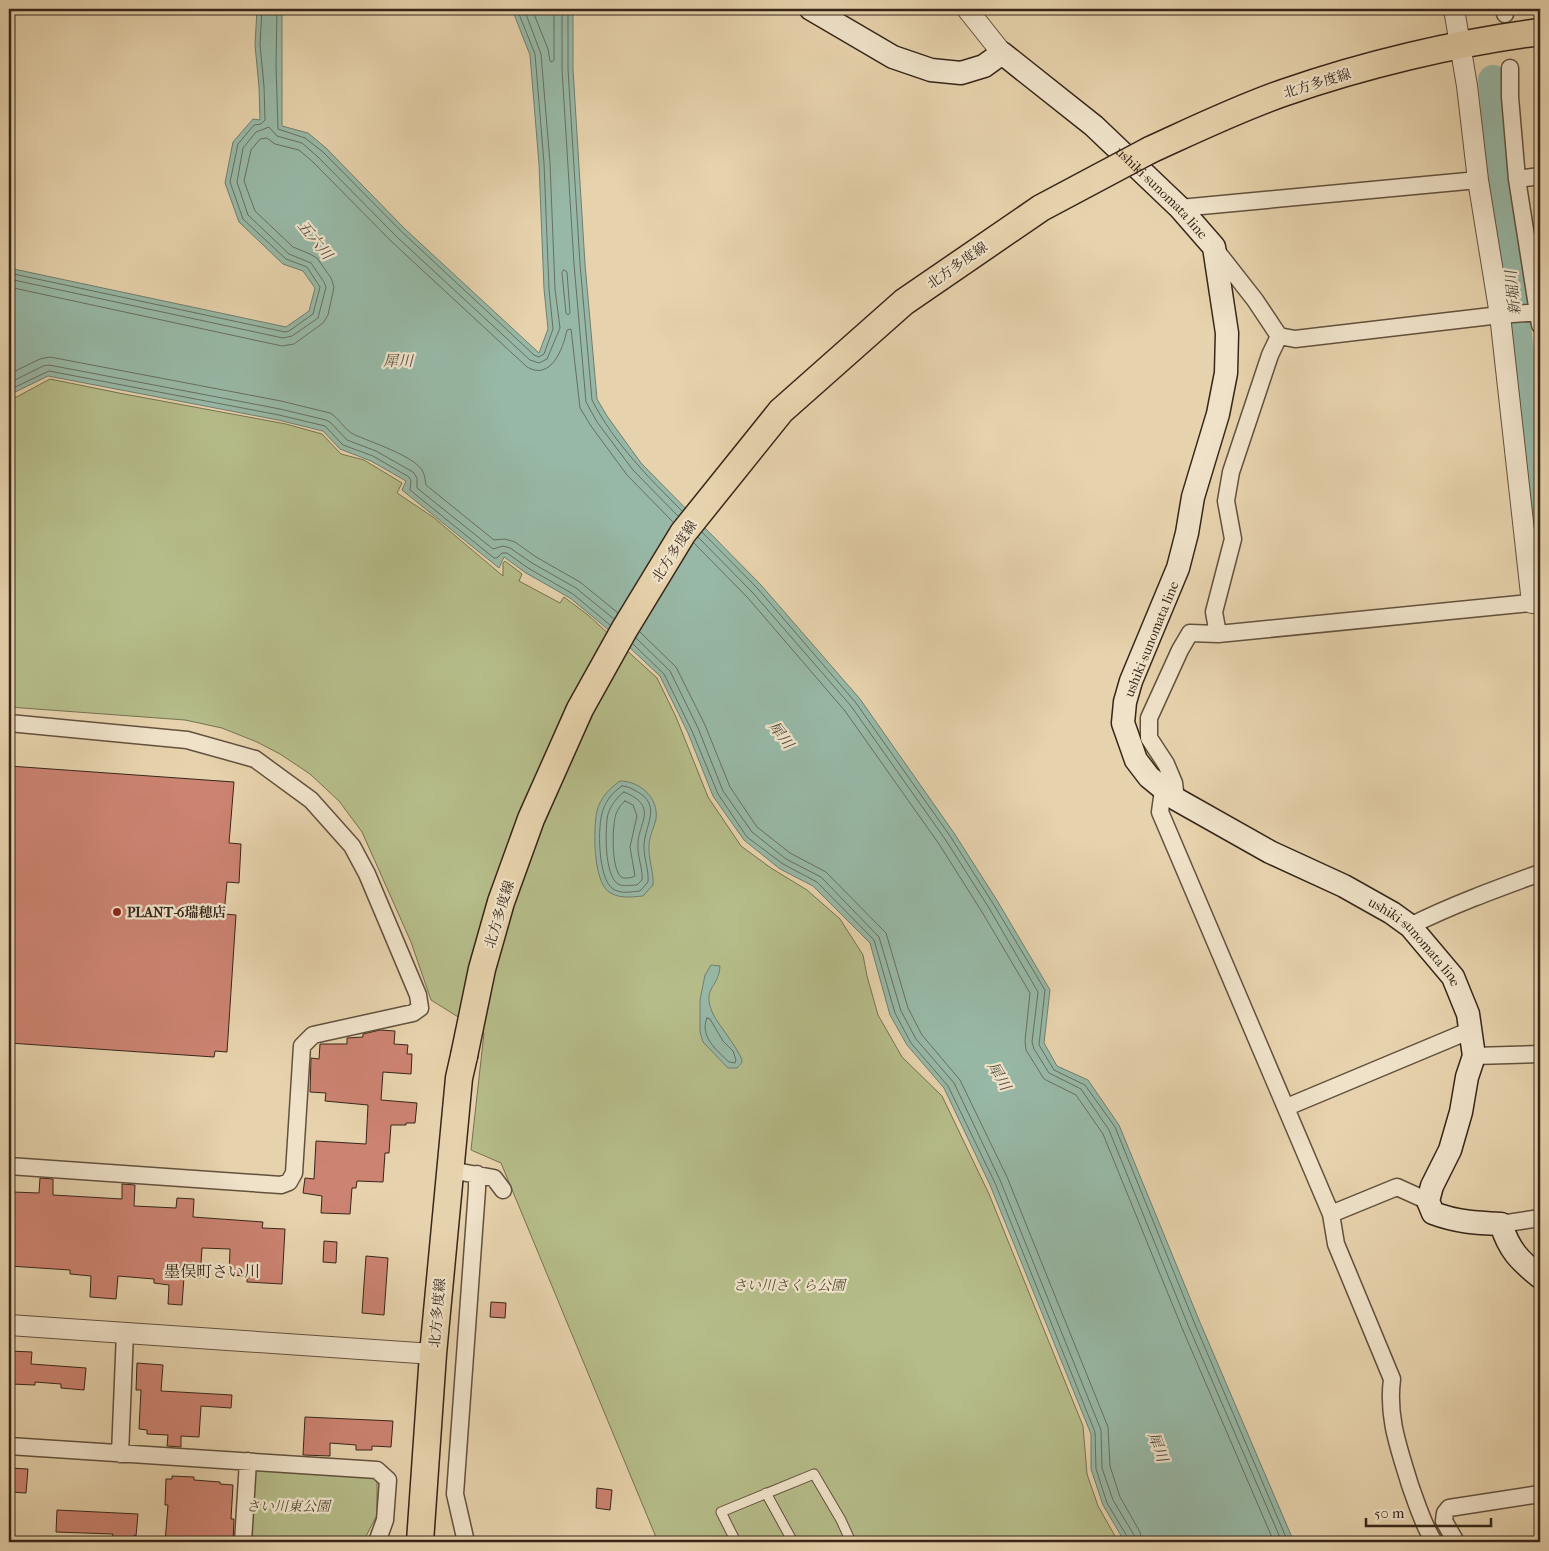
<svg xmlns="http://www.w3.org/2000/svg" width="1549" height="1551" font-family="'IM FELL French Canon','Noto Serif JP',serif">
<style>
.green{fill:#b5bc89;stroke:#767151}
.water{fill:#97b8a6;stroke:#717e6e}
.lines{fill:none;stroke-linecap:round;stroke-linejoin:round}
.shore{stroke:#676f60;stroke-width:1}
.river{stroke:#97b8a6;stroke-width:30}
.building{fill:#cc8371;stroke:#372619}
.service-casing{stroke:#63513e;stroke-width:11}
.minor-casing{stroke:#63513e;stroke-width:19}
.tertiary-casing{stroke:#63513e;stroke-width:22}
.secondary-casing{stroke:#372619;stroke-width:25}
.primary-casing{stroke:#372619;stroke-width:29}
.service{stroke:#efe2c9;stroke-width:9}
.minor{stroke:#efe2c9;stroke-width:16}
.tertiary{stroke:#efe2c9;stroke-width:20}
.secondary{stroke:#efe2c9;stroke-width:22}
.primary{stroke:#e6d2ac;stroke-width:26}
.primary-bridge-casing{stroke:#372619;stroke-width:29;stroke-linecap:butt}
.primary-bridge{stroke:#e6d2ac;stroke-width:26}
.poi-dot{fill:#8f2418;stroke:#efe2c9;stroke-width:2}
.labels{text-anchor:middle;stroke-width:4.5;stroke-linejoin:round;paint-order:stroke}
.street-label{font-size:14px;fill:#372619;stroke:#efe2c9}
.poi-label{font-size:14px;font-weight:bold;fill:#372619;stroke:#efe2c9;text-anchor:start}
.park-label{font-size:14px;font-style:italic;fill:#564c35;stroke:#efe2c9}
.water-label{font-size:15px;font-style:italic;fill:#4f4a3c;stroke:#efe2c9}
.quarter-label{font-size:16px;fill:#372619;stroke:#efe2c9}
</style>
<rect width="100%" height="100%" fill="#e6d2ac"/>
<filter id="stains"><feTurbulence type="fractalNoise" baseFrequency=".004" numOctaves="4"/><feColorMatrix values="0 0 0 0 .2 0 0 0 0 .09 0 0 0 0 .02 0 0 0 .5 -.17"/></filter>
<radialGradient id="worn" r=".72"><stop offset=".6" stop-color="#630" stop-opacity="0"/><stop offset="1" stop-color="#630" stop-opacity=".3"/></radialGradient>
<path class="green" d="M50,379L124,394L286,424L322,434L341,454L364,460L402,483L397,493L433,517L503,576V563L505,561L522,574L519,581L560,603L564,597L588,615L657,678L676,717L708,797L741,846L771,868L807,890L840,919L863,955L867,976L878,1015L902,1057L942,1096L989,1194L1083,1426L1087,1474L1098,1506L1115,1536L1120,1542H658L501,1163L471,1150L484,1033L431,1000L411,942L362,832L339,801L310,774L280,754L257,742L222,728L185,720L9,707V401Z
M254,1468L377,1477V1515L363,1542H250Z"/>
<path class="water" d="M257,9H282V126L308,133L326,148L405,229L539,353L548,329L544,289L539,164L530,55L512,9H573V69L585,264L597,399L607,416L641,463L761,585L860,699L954,833L998,902L1050,990L1044,1043L1057,1066L1088,1080L1119,1125L1199,1320L1294,1542H1125L1123,1539L1103,1505L1091,1469V1434L990,1185L944,1088L907,1045L890,1015L870,943L813,886L780,869L744,840L713,796L688,733L660,676L628,646L570,598L526,573L504,557L499,568L402,490L406,481L371,461L340,449L323,431L278,420L48,376L9,395V268L286,327L309,311L315,288L303,271L283,264L239,222L225,183L233,142L253,119L260,120L259,87L255,45Z
M620,781C640,781 659,798 656,819C654,828 649,837 649,846C648,858 654,872 653,885L643,896C630,897 620,899 609,892C593,881 593,828 597,811C600,798 610,788 620,781Z
M711,965L720,966C719,989 700,987 714,1016C719,1025 743,1055 742,1062C741,1064 738,1067 737,1068H728L703,1042L700,1032V1000L705,975Z"/>
<g class="lines">
<path class="shore" d="M277,9L276,65L278,129L305,138L323,152L402,232L534,355L539,357L544,354L553,329L549,289L544,163L535,54L517,9
M532,9L548,49L550,61L552,62L554,60V9
M562,9V69L574,264L586,402L597,422L633,470L678,516
M568,9V69L580,264L592,400C614,443 649,478 682,511
M564,270L567,272L570,313L568,315L566,313L562,273Z
M9,273L285,332L289,331L313,314L320,287L307,267L286,259L243,219L230,182L238,144L254,125L261,124L265,120L264,86L260,45L262,9
M9,279L283,338L292,336L318,318L326,287L324,282L311,263L289,254L248,215L237,182L243,148L256,132L269,127L277,136L302,143L318,157L397,237L530,360L539,363L547,359L560,328L555,289L550,163L541,54L524,9
M9,287L282,346L294,344L323,323L328,315L334,287L331,278L317,258L310,254L293,247L255,211L244,181L251,150L260,139L267,138L275,144L299,150L313,162L392,242L527,367C551,381 563,349 567,330L571,329L580,408L591,426L627,475L673,522
M9,374L40,359L50,357L281,401L330,413C339,418 344,429 353,434C370,442 412,455 422,470C425,475 425,480 426,485L494,540L505,539L515,542L536,557L580,582L618,613
M9,383L43,366L49,365L280,409L326,420L331,423L347,440L376,451L413,472L417,478V488L493,549L503,546L510,548L532,563L576,588L614,619
M9,390L49,371L279,415L325,426L343,445L373,456L409,477L411,481L410,490L494,558H497L502,553H507L528,568L573,594L610,625
M702,532L758,589L856,703L950,836L994,905L1045,990L1039,1045L1054,1070L1085,1085L1115,1127L1194,1322L1288,1542
M698,537L753,593L851,706L945,839L989,908L1038,992L1032,1042L1034,1049L1049,1073L1081,1089L1109,1130L1188,1325L1282,1542
M694,543L748,598L845,711L939,844L982,912L1030,993L1025,1041L1026,1050L1044,1079L1076,1095L1103,1134L1182,1328L1274,1542
M640,632L676,667L705,725L730,787L757,827L790,853L826,872L886,933L908,1008L922,1035L960,1080L1007,1177L1108,1427L1110,1466L1120,1497L1140,1532L1142,1542
M636,638L670,671L698,728L723,791L752,832L786,859L821,877L879,937L901,1011L916,1039L954,1083L1000,1180L1101,1430L1102,1468L1113,1500L1134,1535L1135,1542
M633,644L664,674L692,731L718,794L747,837L783,864L817,882L874,940L895,1013L911,1043L948,1086L995,1183L1095,1432L1096,1469L1107,1503L1128,1538L1129,1542
M622,786C628,786 632,789 636,791C664,805 643,828 644,847C644,859 649,870 648,882L640,891C630,892 621,894 613,889C598,879 597,826 603,810C607,799 613,792 622,786Z
M624,792C661,807 636,824 638,848C638,859 643,869 642,880L637,885C631,885 623,887 618,884C604,875 605,828 608,814C611,805 617,797 624,792Z
M625,801L633,805L637,816L630,847L635,876L633,877C630,878 624,879 621,877C611,868 612,826 616,814C618,809 621,804 625,801Z
M707,1018L710,1019L723,1041L733,1051L736,1060L735,1063L729,1062C717,1051 699,1036 707,1018Z"/>
<path class="river" d="M1493,80L1519,356L1540,505"/>
</g>
<path class="building" d="M9,766L234,782L229,843L241,844L239,883L227,882L224,914L236,915L227,1052L215,1051L214,1057L9,1043Z
M380,1030L395,1031L394,1044L408,1045L407,1054H412L411,1074L383,1072L381,1100L417,1103L415,1123H406V1125H391L389,1153H385L383,1182L357,1181L356,1188H352L350,1214L321,1213L322,1196L303,1193L305,1178L314,1179L316,1141L366,1144L368,1105L325,1101L326,1093L310,1092L311,1058L319,1059L320,1044H347V1038L363,1037V1034Z
M40,1178L53,1179V1195L122,1199V1184L135,1185L134,1206L176,1208L177,1198L194,1199L193,1217L263,1222L262,1228L285,1229L282,1284L247,1282V1276L229,1275L230,1249L202,1248L200,1278L184,1277L182,1305L168,1304L169,1285L154,1283V1279L118,1276L116,1299L90,1297L91,1276L70,1274V1270L9,1266V1242L13,1192L39,1193Z
M324,1241L337,1242L336,1263L323,1262Z
M366,1256L388,1258L384,1315L362,1313Z
M491,1302L506,1303L505,1318L490,1317Z
M9,1351L32,1352L31,1364L86,1368L84,1390L61,1388V1384L35,1382V1385L11,1384V1380H9Z
M137,1363L163,1365L161,1391L232,1395L231,1408L201,1406L199,1437L181,1436V1447L167,1446L168,1435L147,1434V1430L139,1429L141,1390H136Z
M305,1417L393,1421L391,1447L372,1446V1450H356V1445L330,1443V1456L303,1455Z
M9,1468L28,1469L26,1493L9,1492Z
M172,1476L194,1477V1480L220,1482V1484L233,1485L231,1519H234L233,1542H165L168,1505H165L166,1479H172Z
M597,1488L612,1490L610,1510L596,1508Z
M57,1510L138,1514L136,1536L134,1535V1539L129,1538V1540L112,1539L113,1534L56,1532Z"/>
<g class="lines">
<g class="service-casing">
<path id="service" d="M766,1493L793,1542
M736,1542L721,1512L814,1474L841,1520L851,1542"/>
</g>
<g class="minor-casing">
<path id="minor" d="M1504,9L1505,14
M1510,68V97L1517,179L1540,325
M1517,179L1540,176
M1180,208L1478,180
M1215,249L1255,300L1279,336L1295,339L1500,315L1540,312
M1218,634L1540,602
M9,723L187,740L255,759L311,800L352,846L367,874L418,995L420,1008L413,1013L313,1035L302,1046L294,1173L289,1182L281,1185L9,1166
M1163,790L1160,812L1331,1214L1397,1187L1428,1201
M1176,799L1174,783L1166,764L1149,738V718L1180,650L1190,633L1218,634L1214,612L1233,539L1226,501L1231,472L1270,355L1279,336
M1410,926C1452,905 1496,889 1540,873
M1474,1056L1540,1054
M1287,1107L1471,1030
M450,1170L494,1178L503,1190
M1331,1214L1336,1244L1392,1379C1387,1418 1399,1448 1410,1485C1417,1504 1423,1525 1434,1542
M1501,1224L1540,1218
M9,1446L377,1470L388,1480L385,1520L377,1542
M120,1454L125,1332
M243,1542L248,1461
M466,1542L455,1494L477,1189V1174
M1456,1542L1444,1521L1445,1513L1449,1508L1540,1494"/>
</g>
<g class="tertiary-casing">
<path id="tertiary" d="M967,9L1002,53
M1454,9L1467,86L1478,180L1500,315L1532,603
M9,1325L433,1354"/>
</g>
<g class="secondary-casing">
<g id="secondary">
<path id="s1" d="M811,9L893,57L931,70L961,73L984,66L1002,53L1094,126L1180,208L1214,247L1227,333L1226,373L1218,414L1193,497L1187,533L1178,568L1131,681L1125,702L1123,723L1136,760L1149,777L1176,799L1270,852L1344,886L1392,913L1410,926L1453,977L1468,1014L1474,1056L1467,1077L1461,1112L1450,1150L1432,1186L1428,1201L1433,1213C1457,1222 1476,1223 1501,1224C1509,1250 1519,1260 1540,1277"/>
</g>
</g>
<g class="primary-casing">
<path id="primary" d="M1150,150C1194,130 1237,109 1283,93C1363,65 1455,43 1540,32
M420,1542L433,1354L459,1078L464,1056"/>
</g>
<use href="#service" class="service"/>
<use href="#minor" class="minor"/>
<use href="#tertiary" class="tertiary"/>
<use href="#secondary" class="secondary"/>
<use href="#primary" class="primary"/>
<g class="primary-bridge-casing">
<path id="primary-bridge" d="M464,1056L482,969L501,902L531,819L580,709L624,630L683,533L781,411L904,302L1041,208L1150,150"/>
</g>
<use href="#primary-bridge" class="primary-bridge"/>
</g>
<circle class="poi-dot" cx="117" cy="912" r="5"/>
<g class="labels">
<g class="street-label">
<text transform="translate(1317 83) rotate(-17)" y="5">北方多度線</text>
<text dy="5" stroke="none"><textPath href="#s1" startOffset="424">ushiki-sunomata line</textPath></text>
<text transform="translate(957 265) rotate(-35)" y="5">北方多度線</text>
<text transform="translate(674 551) rotate(-57)" y="5">北方多度線</text>
<text transform="translate(1151 639) rotate(-68)" y="5">ushiki-sunomata line</text>
<text transform="translate(499 914) rotate(-73)" y="5">北方多度線</text>
<text dy="5" stroke="none"><textPath href="#s1" startOffset="1369">ushiki-sunomata line</textPath></text>
<text transform="translate(437 1313) rotate(-85)" y="5">北方多度線</text>
</g>
<g class="poi-label">
<text x="127" y="917">PLANT-6瑞穂店</text>
</g>
<g class="park-label">
<text x="789" y="1290">さい川さくら公園</text>
<text x="288" y="1511">さい川東公園</text>
</g>
<g class="water-label">
<text transform="translate(315 240) rotate(51)" y="5">五六川</text>
<text transform="translate(1513 293) rotate(-96)" y="5">新堀川</text>
<text x="398" y="366">犀川</text>
<text transform="translate(781 735) rotate(53)" y="5">犀川</text>
<text transform="translate(999 1076) rotate(60)" y="5">犀川</text>
<text transform="translate(1158 1447) rotate(70)" y="5">犀川</text>
</g>
<g class="quarter-label">
<text x="212" y="1277">墨俣町さい川</text>
</g>
</g>
<rect width="1549" height="1551" fill="none" stroke="#e6d2ac" stroke-width="30"/>
<rect x="10" y="10" width="1529" height="1531" fill="none" stroke="#372619" stroke-width="2.5"/>
<rect x="15" y="15" width="1519" height="1521" fill="none" stroke="#372619"/>
<path d="M1366 1518v8h125v-8" fill="none" stroke="#372619" stroke-width="2.5"/>
<text x="1374" y="1518" font-size="15" fill="#372619" stroke="#efe2c9" stroke-width="4" paint-order="stroke">50 m</text>
<rect width="100%" height="100%" filter="url(#stains)"/>
<rect width="100%" height="100%" fill="url(#worn)"/>
</svg>
